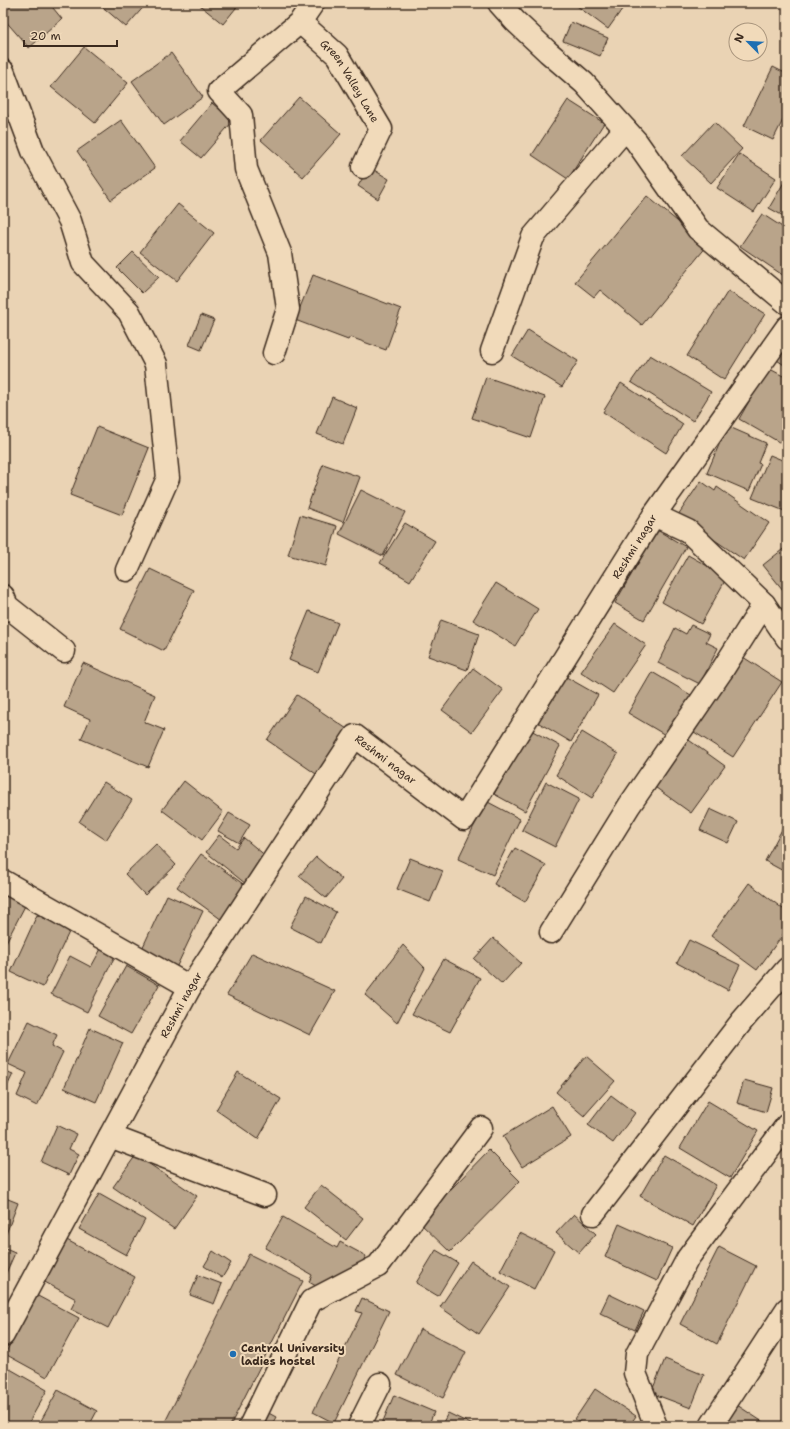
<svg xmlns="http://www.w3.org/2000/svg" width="790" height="1429" font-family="'Shantell Sans',sans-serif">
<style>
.building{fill:#b9a48a;stroke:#3b2a1e}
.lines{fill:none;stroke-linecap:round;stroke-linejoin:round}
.minor-casing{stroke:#3b2a1e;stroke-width:25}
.minor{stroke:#f1daba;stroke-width:22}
.poi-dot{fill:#1f6fb2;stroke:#f1daba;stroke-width:1.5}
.labels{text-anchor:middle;stroke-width:4;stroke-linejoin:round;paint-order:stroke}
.street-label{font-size:11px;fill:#3b2a1e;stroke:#f1daba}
.poi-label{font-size:11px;font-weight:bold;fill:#3b2a1e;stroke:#f1daba;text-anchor:start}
</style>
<rect width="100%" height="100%" fill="#ead3b4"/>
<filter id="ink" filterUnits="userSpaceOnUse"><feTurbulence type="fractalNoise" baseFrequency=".025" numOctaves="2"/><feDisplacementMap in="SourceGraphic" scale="8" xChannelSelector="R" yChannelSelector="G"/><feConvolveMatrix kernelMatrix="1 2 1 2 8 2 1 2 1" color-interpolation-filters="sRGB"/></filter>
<g filter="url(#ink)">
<path class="building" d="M6,3H49L62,19L29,48L3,18V5Z
M98,3H147L126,27Z
M197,3H240L223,24Z
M573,3H622L625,5L608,29Z
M571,22L608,38L600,56L563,41Z
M84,47L128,83L95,123L51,87Z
M171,53L203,97L164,125L132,81Z
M773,67L787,74V112L773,140L744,126Z
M299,97L341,134L303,177L261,140Z
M568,100L604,123L568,179L532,155Z
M212,103L233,121L201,158L180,141Z
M121,120L155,168L111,200L77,151Z
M714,122L742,149L711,183L682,156Z
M739,154L776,178L754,212L717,188Z
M369,167L389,179L378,199L358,186Z
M787,177V218L769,208Z
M647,196L707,246L642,325L600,290L594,297L575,282Z
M178,204L214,233L177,281L140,252Z
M762,214L787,230V278L740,246Z
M133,252L159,277L142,293L117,268Z
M313,275L401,309L386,350L350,337L348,340L295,320Z
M728,291L765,314L724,380L687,356Z
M201,315L214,320L201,350L189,345Z
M528,330L578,361L562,387L512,356Z
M787,338V367L774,358Z
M650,355L711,392L693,421L631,382Z
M768,368L787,378V441L784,445L739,419Z
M486,377L545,397L531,438L472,418Z
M621,383L683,424L666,453L603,412Z
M332,397L357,408L343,444L317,434Z
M727,426L766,443L758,463L761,464L749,491L707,473Z
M97,427L149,448L122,515L70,495Z
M770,455L787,462V512L752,498Z
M323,464L360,477L343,522L307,508Z
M701,481L715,491L717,487L769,523L744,560L678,515Z
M361,490L405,512L383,556L339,534Z
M300,515L337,526L326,566L288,555Z
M405,523L435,541L410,581L380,563Z
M657,530L686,547L644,620L615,603Z
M787,546V595L763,565Z
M688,555L727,577L701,624L662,602Z
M150,569L194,590L164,651L120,629Z
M496,583L538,609L515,646L473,620Z
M309,611L338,623L318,672L289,660Z
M441,620L479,634L467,670L428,656Z
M615,624L646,645L613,693L581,672Z
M691,625L710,634L706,642L718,648L700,684L658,663L675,628L686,634Z
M743,657L782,682L733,757L694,732Z
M83,663L155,695L144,722L164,730L148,767L81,739L90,719L64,707Z
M473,668L503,690L472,732L442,710Z
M652,672L691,695L667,736L628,713Z
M561,674L598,695L571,742L534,720Z
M297,695L350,731L319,776L267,740Z
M529,729L560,746L525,811L494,794Z
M582,732L618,754L592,798L556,775Z
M686,738L725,766L691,813L652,785Z
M184,781L223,812L202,840L162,810Z
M104,782L132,800L106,840L79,822Z
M546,782L579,799L555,847L522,830Z
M486,801L520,819L493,875L458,859Z
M710,809L738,822L728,843L700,830Z
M229,813L250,825L239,843L218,831Z
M787,820V873L765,861Z
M219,835L236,848L244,838L267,857L246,884L206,852Z
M156,844L176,865L145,895L125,874Z
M515,848L546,865L525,902L494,884Z
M201,854L246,886L222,920L177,887Z
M316,857L342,879L326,898L299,876Z
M410,858L443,871L430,902L397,889Z
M749,883L787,912V929L757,970L711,936Z
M3,890L27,902L3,948Z
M167,895L203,911L176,968L141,951Z
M306,896L336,912L321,943L290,927Z
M37,915L70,930L43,987L11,972Z
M493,938L521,963L502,984L474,959Z
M689,940L740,965L728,990L677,963Z
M403,945L425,968L397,1023L365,995Z
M102,947L116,954L87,1012L51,994L70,956L91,967Z
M252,953L335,991L310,1035L227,995Z
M444,959L480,978L450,1032L412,1014Z
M126,966L159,985L131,1034L98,1016Z
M29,1021L57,1035L52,1046L63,1052L37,1106L17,1096L27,1073L8,1064Z
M90,1028L123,1043L96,1102L64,1088Z
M586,1056L615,1081L584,1116L556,1092Z
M3,1070L13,1074L4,1093L3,1092Z
M238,1072L281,1099L258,1139L216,1110Z
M744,1080L773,1088L766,1112L737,1103Z
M611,1095L635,1113L613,1143L588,1125Z
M708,1101L758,1131L730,1178L680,1148Z
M552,1106L571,1137L522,1167L503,1136Z
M57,1125L76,1134L69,1149L79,1154L69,1175L41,1162Z
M489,1150L520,1181L450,1252L419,1222Z
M136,1155L197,1196L174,1229L113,1187Z
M664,1155L716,1185L693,1226L640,1196Z
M321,1185L363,1218L346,1240L304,1207Z
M99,1194L145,1220L126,1255L79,1229Z
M3,1197L18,1203L6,1234L3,1233Z
M574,1214L596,1234L579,1253L556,1233Z
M283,1217L337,1248L340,1242L366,1256L340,1300L309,1282L312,1275L265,1248Z
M619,1224L672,1248L657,1281L605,1257Z
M520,1233L554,1250L534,1289L500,1271Z
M65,1239L135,1277L108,1328L71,1309L76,1299L43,1281Z
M719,1247L756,1266L717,1344L680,1324Z
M3,1248L15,1253L3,1280Z
M436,1250L458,1263L438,1296L416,1283Z
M213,1251L231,1263L222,1278L204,1266Z
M249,1254L303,1281L230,1426H163Z
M471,1261L510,1287L479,1334L440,1307Z
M198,1275L222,1284L214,1304L190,1295Z
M609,1294L644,1311L635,1330L600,1313Z
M36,1295L79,1318L47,1377L5,1354Z
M362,1298L389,1311L334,1423L313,1412L362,1313L356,1311Z
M420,1329L466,1352L443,1398L397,1375Z
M665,1359L704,1375L691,1408L651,1393Z
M3,1365L47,1390L27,1426H3Z
M595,1389L636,1416L629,1426H585L575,1419Z
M58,1390L97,1411L89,1426H38Z
M394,1395L434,1412L428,1426H381Z
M737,1405L769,1426H723Z
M263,1410L276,1417L271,1426H255Z
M448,1413L475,1426H441Z"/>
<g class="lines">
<g class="minor-casing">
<g id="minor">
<path id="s1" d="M313,3L300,22L337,55L381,129L363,167"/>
<path d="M499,3L515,21L548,52L584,83L636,141L698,229L787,303"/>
<path d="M3,71L33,151L70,221L83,263L129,312L156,364L168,478L127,570"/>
<path d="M492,351L533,237L625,129"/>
<path d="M274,353L288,309L280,253L246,169L241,115L219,91L300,22"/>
<path d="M654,515L688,531L764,604L787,638"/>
<path d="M3,596L7,606L64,651"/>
<path d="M3,881L190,987"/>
<path d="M551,932L629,806L721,672L764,604"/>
<path d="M110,1136L265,1195"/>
<path d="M593,1214L742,1021L787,969"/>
<path id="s2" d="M3,1335L190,987L355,736L464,819L654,515L787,327"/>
<path d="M250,1426L311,1301L378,1266L481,1128"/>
<path d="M359,1426L380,1384"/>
<path d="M656,1426L635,1373L637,1354L688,1258L787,1125"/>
<path d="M711,1426L787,1309"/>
</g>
</g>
<use href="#minor" class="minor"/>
</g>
</g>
<circle class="poi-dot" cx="233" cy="1354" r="4"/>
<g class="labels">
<g class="street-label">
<text dy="4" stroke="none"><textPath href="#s1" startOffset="101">Green Valley Lane</textPath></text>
<text dy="4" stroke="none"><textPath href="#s2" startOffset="1154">Reshmi nagar</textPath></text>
<text dy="4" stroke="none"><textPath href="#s2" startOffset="734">Reshmi nagar</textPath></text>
<text dy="4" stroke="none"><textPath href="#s2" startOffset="375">Reshmi nagar</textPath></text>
</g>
<g class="poi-label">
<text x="241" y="1352">Central University<tspan x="241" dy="13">ladies hostel</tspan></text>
</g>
</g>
<rect width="790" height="1429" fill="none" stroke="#f1daba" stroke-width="16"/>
<rect x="8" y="8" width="774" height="1413" fill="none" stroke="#3b2a1e" stroke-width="1.5" filter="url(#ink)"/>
<g transform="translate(748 42) rotate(294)"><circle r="19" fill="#f1daba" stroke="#a8947c"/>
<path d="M0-3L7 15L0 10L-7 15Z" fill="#1f6fb2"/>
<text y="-6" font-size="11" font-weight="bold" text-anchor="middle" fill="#3b2a1e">N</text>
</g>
<path d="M24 40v6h93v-6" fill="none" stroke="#3b2a1e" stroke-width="2"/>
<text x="30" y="40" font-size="12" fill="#3b2a1e" stroke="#f1daba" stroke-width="3" paint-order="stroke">20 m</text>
</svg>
